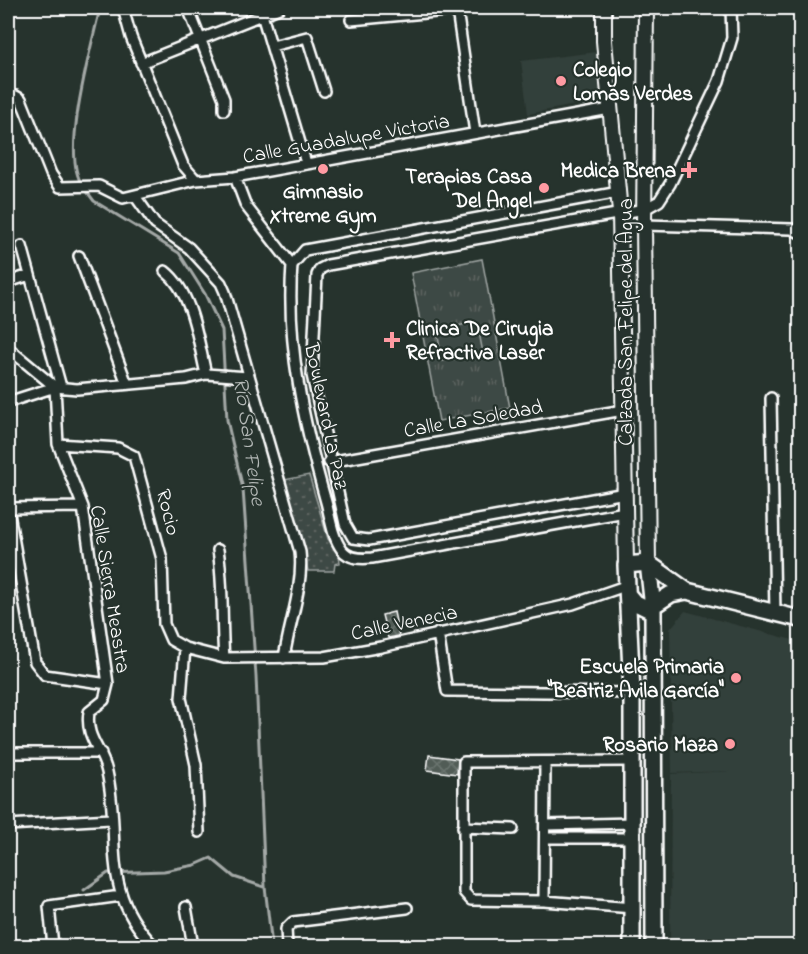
<svg xmlns="http://www.w3.org/2000/svg" width="808" height="954" font-family="'Indie Flower',sans-serif">
<style>
.built{fill:#333f3a}
.grass{fill:url(#grass-dots);stroke:#9ea4a2;stroke-width:1.5}
.park{fill:url(#park-tufts);stroke:#9ea4a2;stroke-width:1.5}
.garden{fill:#3e4944;stroke:#9ea4a2;stroke-width:1.5}
.lines{fill:none;stroke-linecap:round;stroke-linejoin:round}
.stream{stroke:#a4a9a7;stroke-width:3}
.building{fill:url(#building-cross-hatch);stroke:#fff;stroke-width:1.5}
.street-casing{stroke:#fff;stroke-width:14}
.secondary-casing{stroke:#fff;stroke-width:18}
.primary-casing{stroke:#fff;stroke-width:20}
.street{stroke:#26332d;stroke-width:9}
.secondary{stroke:#26332d;stroke-width:14}
.primary{stroke:#26332d;stroke-width:15}
.poi-dot{fill:#ff9aa2;stroke:#26332d;stroke-width:2}
.labels{text-anchor:middle;stroke-width:4.5;stroke-linejoin:round;paint-order:stroke}
.poi-label{font-size:21px;font-weight:bold;fill:#fff;stroke:#26332d;text-anchor:end}
.street-label{font-size:21px;fill:#fff;stroke:#26332d}
.water-label{font-size:22px;font-style:italic;fill:#b3b8b6;stroke:#26332d}
</style>
<defs>
<pattern id="grass-dots" width="8" height="8" patternUnits="userSpaceOnUse" patternTransform="scale(1.5)"><rect width="8" height="8" fill="#3e4944"/><path d="M2 2h.1M6 6h.1" fill="none" stroke="#5b6460" stroke-width="1.8" stroke-linecap="round"/></pattern>
<pattern id="park-tufts" width="24" height="20" patternUnits="userSpaceOnUse" patternTransform="scale(1.5)"><rect width="24" height="20" fill="#3e4944"/><path d="M3 7l-1-3M5 7V3M7 7l1-3M15 17l-1-3M17 17v-4M19 17l1-3" fill="none" stroke="#5b6460"/></pattern>
<pattern id="building-cross-hatch" width="8" height="8" patternUnits="userSpaceOnUse" patternTransform="scale(1.5)"><rect width="8" height="8" fill="#515c57"/><path d="M0 0l8 8M0 8l8-8" fill="none" stroke="#6b7470"/></pattern>
</defs>
<rect width="100%" height="100%" fill="#26332d"/>
<filter id="ink" filterUnits="userSpaceOnUse"><feTurbulence type="fractalNoise" baseFrequency=".0167" numOctaves="2"/><feDisplacementMap in="SourceGraphic" scale="12" xChannelSelector="R" yChannelSelector="G"/><feConvolveMatrix kernelMatrix="1 2 1 2 8 2 1 2 1" color-interpolation-filters="sRGB"/></filter>
<g filter="url(#ink)">
<path class="built" d="M597,52L600,100L528,114L521,61Z
M685,611L800,642V946H670L671,774L731,771L672,773L670,629Z"/>
<path class="grass" d="M309,475L328,539L339,555L340,563L335,564L334,571H308L300,534L284,480Z"/>
<path class="park" d="M482,259L510,408L439,421L411,273Z"/>
<path class="garden" d="M477,322L483,353L442,361L437,330Z"/>
<g class="lines">
<path class="stream" d="M82,184C60,154 92,45 100,8
M85,189L94,201L179,253L205,294L222,330L227,420L243,489L256,676L265,887L272,946
M84,890L108,873L164,871L195,865L211,858L234,877L264,887"/>
</g>
<path class="building" d="M394,612L399,636L388,638L382,615Z
M429,755L458,759L457,774L427,770Z"/>
<g class="lines">
<g class="street-casing">
<path id="street" d="M123,8L131,37L183,165L196,180
M188,8L224,99V110
M260,8L306,163
M351,20L457,10L475,133
M272,46L307,37L324,91
M141,63L279,8
M8,97L16,96L21,99L51,174L60,187L99,186L123,198L196,180L235,177L610,109
M235,177L246,206L292,265
M619,192L305,250L292,265C286,346 304,424 326,502C330,516 332,537 342,550C349,559 361,559 372,558L625,512
M135,196L155,224L189,248L221,283L225,292L300,552C304,585 289,624 284,658
M644,225L792,229L800,233
M22,246L61,387
M79,256L127,384
M165,271C193,293 198,341 206,374
M8,282L30,275
M8,348L55,387L58,444L83,507L108,684L104,700L89,712C85,739 102,748 107,772C122,839 98,889 154,946
M771,398L775,613
M8,402L55,387L77,389L186,379L206,374L248,377
M58,444L118,448L134,456L162,559L164,624L171,640L185,648L224,658L324,657L381,647L573,604L628,585
M329,462L623,410
M625,493L369,540L353,538L345,524L312,375L317,275L320,269L328,265L645,209L659,201L670,184L719,81L732,38L731,8
M8,508L35,662L45,675L108,684
M8,508L83,507
M218,550C224,586 221,621 224,658
M438,633L447,691L632,693
M185,648L181,698L196,765L199,832
M8,753H101
M8,825L111,819
M546,825L634,823
M463,827L513,829
M546,838H634
M544,901L545,763
M186,907L193,946
M633,908L544,901L471,900L464,892V762L633,761
M53,946L49,906L121,896
M287,946L286,929L293,922L407,908"/>
</g>
<g class="secondary-casing">
<path id="secondary" d="M604,8V41L620,212L626,565
M646,8L644,225L648,563"/>
</g>
<g class="primary-casing">
<path id="primary" d="M648,563L653,608L654,946
M629,596L634,602L648,609L671,594L687,591L800,619
M632,946V693L626,565L648,563L687,591"/>
</g>
<use href="#street" class="street"/>
<use href="#secondary" class="secondary"/>
<use href="#primary" class="primary"/>
</g>
</g>
<g class="poi-dot">
<circle cx="561" cy="81" r="6"/>
<circle cx="323" cy="169" r="6"/>
<path d="M686 161h6v6h6v6h-6v6h-6v-6h-6v-6h6z"/>
<circle cx="544" cy="188" r="6"/>
<path d="M389 331h6v6h6v6h-6v6h-6v-6h-6v-6h6z"/>
<circle cx="736" cy="678" r="6"/>
<circle cx="730" cy="744" r="6"/>
</g>
<g class="labels">
<g class="poi-label">
<text x="573" y="76" text-anchor="start">Colegio<tspan x="573" dy="24">Lomas Verdes</tspan></text>
<text x="676" y="177">Medica Brena</text>
<text x="532" y="183">Terapias Casa<tspan x="532" dy="24">Del Angel</tspan></text>
<text x="323" y="198" text-anchor="middle">Gimnasio<tspan x="323" dy="24">Xtreme Gym</tspan></text>
<text x="406" y="335" text-anchor="start">Clinica De Cirugia<tspan x="406" dy="24">Refractiva Laser</tspan></text>
<text x="724" y="673">Escuela Primaria<tspan x="724" dy="24">"Beatriz Avila García"</tspan></text>
<text x="718" y="751">Rosario Maza</text>
</g>
<g class="street-label">
<text transform="translate(346 138) rotate(-10)" y="7">Calle Guadalupe Victoria</text>
<text transform="translate(625 322) rotate(-90)" y="7">Calzada San Felipe del Agua</text>
<text transform="translate(327 416) rotate(78)" y="7">Boulevard La Paz</text>
<text transform="translate(473 418) rotate(-10)" y="7">Calle La Soledad</text>
<text transform="translate(169 512) rotate(76)" y="7">Rocio</text>
<text transform="translate(111 589) rotate(81)" y="7">Calle Sierra Meastra</text>
<text transform="translate(404 622) rotate(-12)" y="7">Calle Venecia</text>
</g>
<g class="water-label">
<text transform="translate(251 441) rotate(82)" y="8">Río San Felipe</text>
</g>
</g>
<rect width="808" height="954" fill="none" stroke="#26332d" stroke-width="30"/>
<rect x="15" y="15" width="778" height="924" fill="none" stroke="#fff" stroke-width="2" filter="url(#ink)"/>
</svg>
